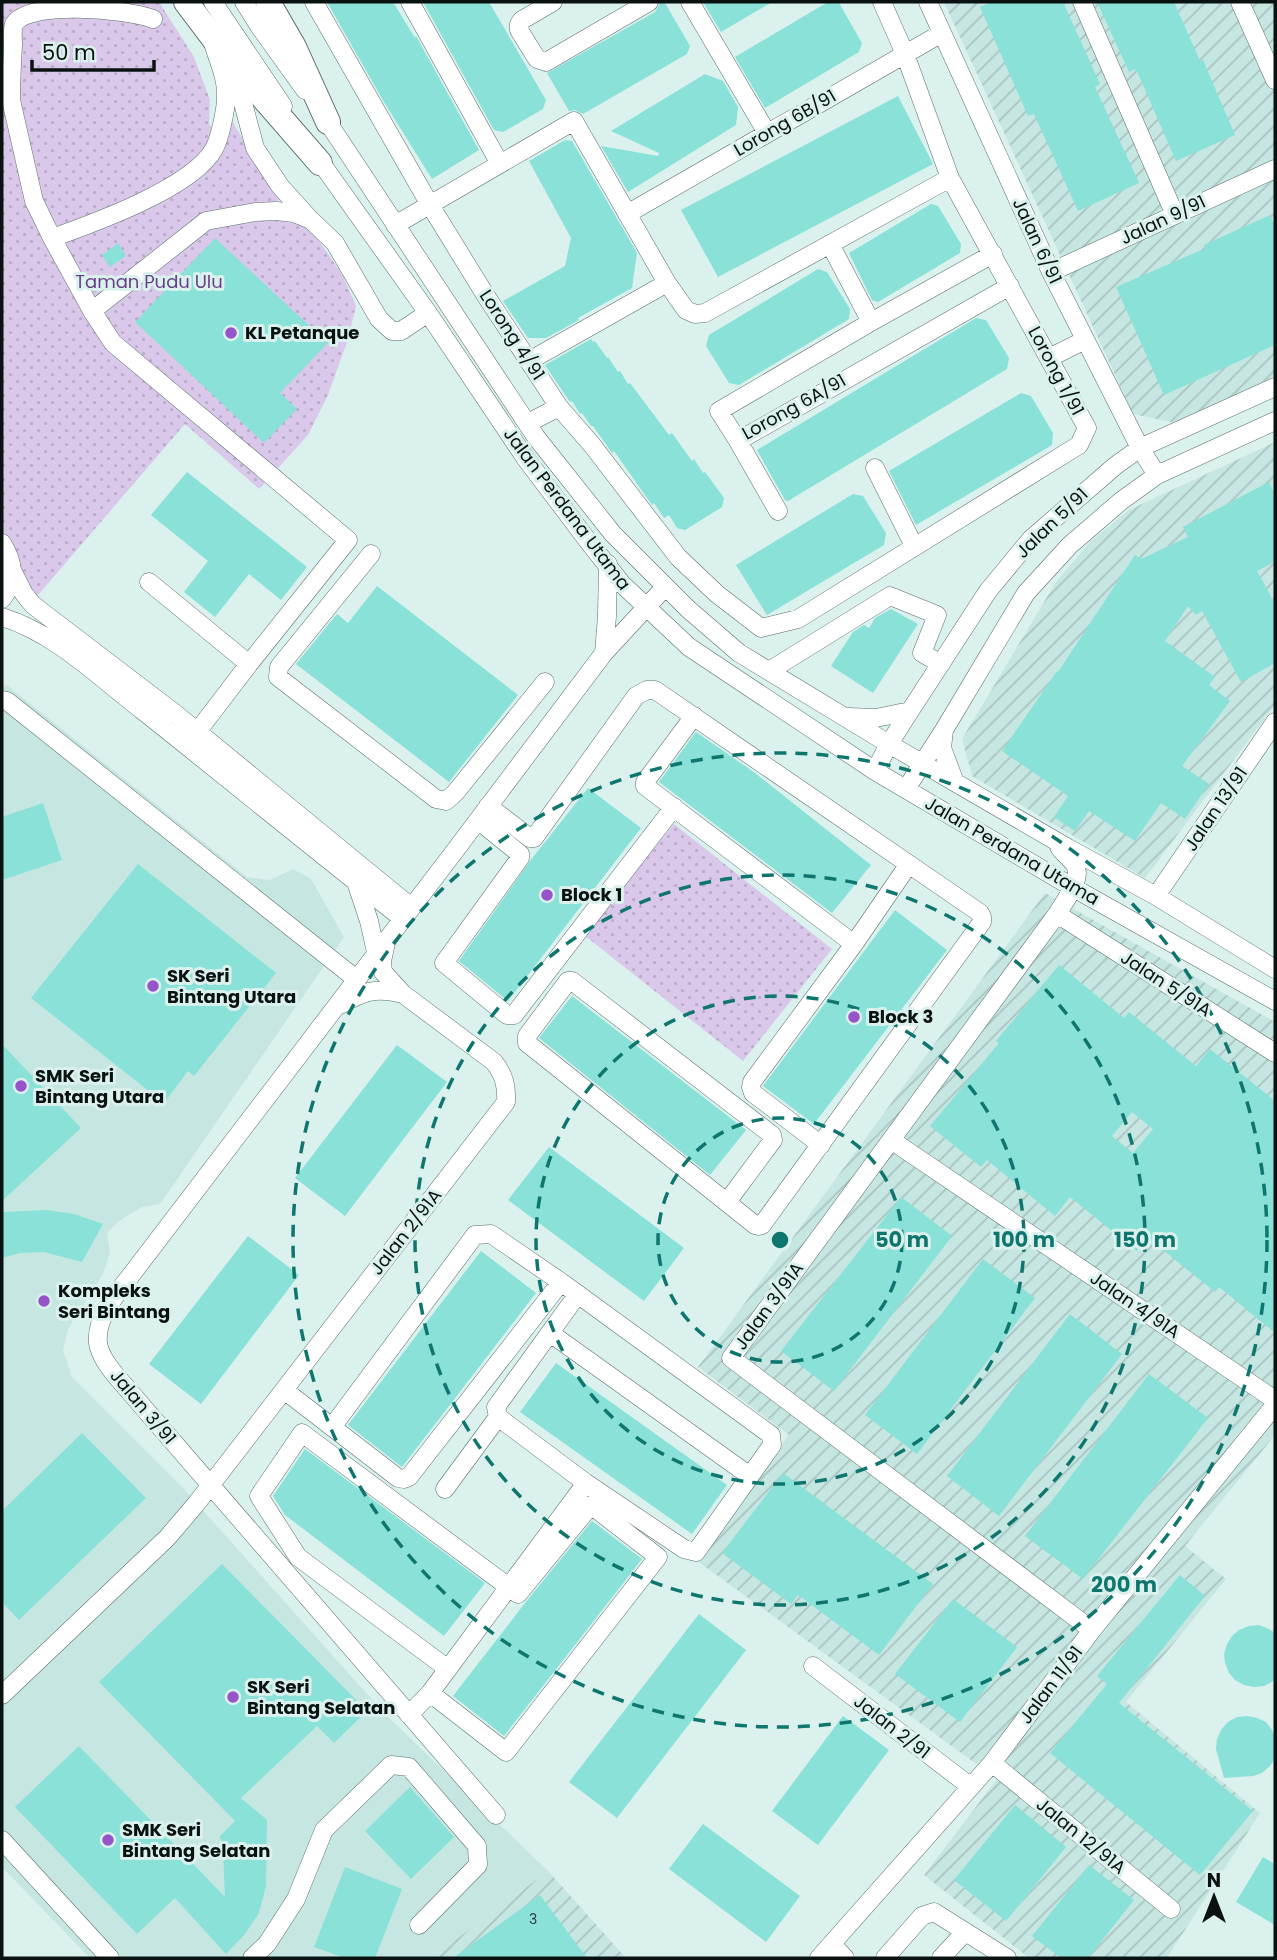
<svg xmlns="http://www.w3.org/2000/svg" width="1277" height="1960" font-family="Poppins,sans-serif">
<style>
.built{fill:#c6e6e2}
.industrial{fill:url(#industrial-furrows)}
.park{fill:url(#park-dots)}
.building{fill:#89e1d8;fill-rule:evenodd}
.lines{fill:none;stroke-linecap:round;stroke-linejoin:round}
.minor-casing{stroke:#596d6b;stroke-width:19}
.highway-casing{stroke:#596d6b;stroke-width:26}
.minor{stroke:#fff;stroke-width:18}
.highway{stroke:#fff;stroke-width:24}
.ring{fill:none;stroke:#0f766e;stroke-width:3.5;stroke-dasharray:12 9}
.poi-dot{fill:#9754c8;stroke:#daf1ee;stroke-width:2.5}
.labels{text-anchor:middle;stroke-width:6;stroke-linejoin:round;paint-order:stroke}
.number-label{font-size:14px;fill:#2a4643}
.street-label{font-size:18px;fill:#0a1211;stroke:#daf1ee}
.park-label{font-size:18px;fill:#673f85;stroke:#daf1ee}
.poi-label{font-size:18px;font-weight:bold;fill:#0a1211;stroke:#daf1ee;text-anchor:start}
.centre{fill:#0f766e;stroke:#daf1ee;stroke-width:3.5}
.ring-label{font-size:21px;text-anchor:middle;font-weight:bold;fill:#0f766e;stroke:#daf1ee;stroke-width:6;stroke-linejoin:round;paint-order:stroke}
</style>
<defs>
<pattern id="industrial-furrows" width="10" height="10" patternUnits="userSpaceOnUse" patternTransform="scale(1.75)"><rect width="10" height="10" fill="#c6e6e2"/><path d="M-1 1l2-2M0 10L10 0M9 11l2-2" fill="none" stroke="#a9c4c1"/></pattern>
<pattern id="park-dots" width="8" height="8" patternUnits="userSpaceOnUse" patternTransform="scale(1.75)"><rect width="8" height="8" fill="#dac8eb"/><path d="M2 2h.1M6 6h.1" fill="none" stroke="#baabc8" stroke-width="1.8" stroke-linecap="round"/></pattern>
</defs>
<rect width="100%" height="100%" fill="#daf1ee"/>
<path class="built" d="M2,685L8,686L247,877L270,880L293,869L311,879L344,937L160,1204L142,1207L120,1220L107,1233L110,1252L103,1274L68,1329L63,1350L72,1377L183,1488L383,1712L548,1871L431,1958H90L2,1867Z"/>
<path class="industrial" d="M944,2H1275V376L1176,423L1133,414Z
M1275,442V705L1145,878L972,776L962,739L1056,582L1091,541L1129,510Z
M1045,893L1275,1022V1435L1185,1546L1226,1579L1126,1702L1260,1813L1167,1958H1029L924,1875L997,1779L696,1560L789,1435L698,1367Z
M548,1871L626,1958H431Z"/>
<path class="park" d="M2,2H159L194,57L210,100L209,124L223,140L231,119L255,160L286,199L272,202L282,221L297,224L311,229L343,276L356,306L348,339L328,395L308,435L259,489L185,424L39,594L33,596L2,536Z
M674,824L832,949L743,1061L584,935Z"/>
<path class="building" d="M327,2H393L415,38L416,36L479,150L432,179L384,102Z
M423,2H489L546,100L543,109L503,132L494,130Z
M703,2H772L721,32Z
M828,2L839,3L862,43L859,52L765,108L735,57Z
M992,2H1063L1100,84L1095,87L1139,183L1078,211L1034,114L1028,116L980,7Z
M1097,2H1174L1200,61L1203,60L1235,135L1176,161L1136,69L1129,72Z
M660,3H665L690,46L687,54L583,114L575,110L569,111L547,73L655,12Z
M705,74L723,81L738,107L736,125L628,192L601,146L658,156L659,153L611,131Z
M898,96L933,164L718,277L681,210Z
M565,140L572,141L637,253L632,288L578,318L579,320L546,338H528L503,301L565,266L571,238L529,161Z
M931,204L938,206L961,244L960,253L878,302L872,300L849,253Z
M1270,215L1275,226V345L1164,395L1116,287L1206,248L1204,245Z
M215,238L328,343L280,393L297,409L264,443L135,322Z
M118,243L126,256L110,267L102,255Z
M818,269L827,272L850,309L849,319L739,385L729,383L706,346L709,335Z
M976,318L986,320L1009,358L1007,369L788,501L785,500L757,450Z
M591,339L593,342L595,341L607,358L608,357L618,372L620,371L628,384L630,383L669,435L672,433L692,461L694,459L703,473L705,472L724,498L722,507L685,530L677,528L669,515L664,518L654,503L652,505L614,451L612,453L593,426H591L582,413L580,414L572,401L570,402L545,365Z
M1021,393L1031,396L1053,433L1052,445L916,525L889,471Z
M187,472L307,567L281,600L249,574L215,617L184,592L208,561L151,515Z
M1269,482L1275,494V562L1257,571L1275,604V663L1241,682L1202,611L1196,615L1188,606L1165,641L1215,677L1209,685L1230,701L1182,766L1209,784L1185,819L1161,803L1135,841L1089,811L1075,831L1054,817L1068,796L1002,751L1057,671L1058,672L1135,555L1141,559L1188,537L1183,527Z
M853,494L863,496L886,533L884,545L767,615L736,565Z
M377,586L518,695L449,782L296,664L337,614L348,623Z
M891,609L918,624L873,693L831,666L853,632L864,625L869,628L875,618Z
M696,732L755,773L871,865L832,913L659,782Z
M588,788L641,828L508,1001L459,961L530,861Z
M43,803L62,860L2,880V817Z
M138,864L276,973L194,1076L188,1071L164,1103L31,998Z
M895,910L947,950L814,1124L763,1086Z
M1059,965L1124,1018L1129,1012L1196,1066L1210,1049L1275,1101V1333L1219,1287L1215,1292L1148,1238L1137,1251L1070,1197L1055,1216L987,1160L981,1167L930,1126L999,1043L996,1041ZM1132,1112L1153,1129L1133,1153L1112,1136Z
M572,996L746,1130L710,1175L539,1038Z
M2,1044L81,1128L2,1201Z
M397,1045L447,1082L345,1216L295,1178Z
M549,1147L684,1248L644,1301L508,1200Z
M901,1197L952,1236L834,1391L781,1351Z
M47,1210L74,1214L103,1224L82,1262L44,1252L20,1253L2,1258V1212Z
M248,1236L299,1275L201,1404L149,1364Z
M481,1251L536,1293L402,1467L348,1425Z
M983,1259L1035,1298L917,1454L865,1415Z
M1070,1314L1122,1354L999,1516L947,1476Z
M556,1363L727,1485L692,1534L520,1412Z
M1149,1374L1208,1418L1083,1579L1025,1536Z
M82,1433L146,1498L19,1620L2,1602V1511Z
M305,1449L485,1583L444,1636L285,1515L273,1496Z
M783,1473L933,1584L879,1655L798,1595L791,1604L722,1553Z
M592,1521L642,1559L504,1736L453,1696L525,1603Z
M222,1564L367,1711L334,1743L317,1726L241,1798L267,1820L266,1886L259,1913L245,1934L226,1954L175,1898L137,1934L15,1807L79,1746L225,1897L223,1851L220,1836L235,1821L99,1682Z
M1180,1575L1205,1596L1119,1703L1253,1811L1200,1875L1050,1753L1107,1684L1097,1676Z
M953,1599L1017,1647L960,1722L895,1674Z
M699,1614L746,1650L617,1818L569,1782Z
M1259,1625L1269,1629L1275,1633V1680L1264,1686L1254,1687L1244,1685L1235,1680L1229,1673L1225,1663L1224,1654L1227,1644L1232,1636L1239,1630L1249,1626Z
M843,1716L889,1750L818,1845L772,1811Z
M1247,1716L1257,1718L1266,1722L1272,1730L1275,1737V1758L1270,1766L1262,1773L1253,1776L1224,1778L1216,1749L1217,1739L1221,1730L1228,1722L1237,1717Z
M410,1787L454,1837L411,1879L365,1831Z
M1015,1805L1066,1847L1006,1921L954,1880Z
M703,1824L800,1896L766,1942L669,1869Z
M1263,1857L1275,1864V1925L1236,1902Z
M1089,1865L1134,1900L1088,1958H1061L1032,1936Z
M345,1867L402,1889L375,1958H345L314,1947Z
M540,1895L587,1958H453Z"/>
<g class="lines">
<g class="minor-casing">
<path id="minor" d="M213,2L283,106
M244,2L259,26L305,90
M314,2L430,205L486,296L559,407L592,445L678,557L717,594L761,628L798,619L1079,445L1087,428L950,178L905,54L882,2
M410,2L500,164
M553,2L522,20L519,24V30L537,59L546,62L649,2
M690,2L767,133
M928,2L1051,272L1140,448L1157,475
M1082,2L1175,215
M1240,2L1275,80
M229,73L234,81L243,103L255,148L280,186L308,217
M2,95L11,100L34,201L52,238L92,311L113,343L348,540L249,664L149,582
M11,100C11,82 12,64 13,45C13,39 12,29 14,24C29,0 126,9 153,19
M321,112L536,437L613,534L688,609L739,653L889,744L1068,848L1156,896L1275,969
M314,153L428,313L526,459L588,541L622,584L689,647L875,771L1072,887L1275,1001
M627,214L942,33
M395,225L574,121L667,283L686,310L695,314L705,313L950,178
M52,238C94,223 192,188 214,149C220,138 226,110 226,97C227,79 219,63 214,46
M830,244L871,322
M993,254L871,322L719,411L738,441L1010,286
M1051,272L1275,169
M92,311L206,221L255,212L276,211L294,213L311,220L335,243L379,319L392,331H401L428,313
M1049,358L1085,340
M529,361L667,283
M528,423L559,407
M738,441L778,511
M875,468L914,546
M2,543C14,562 16,581 2,599
M371,554L279,667L278,677L436,799L446,801L455,793L545,682
M12,570L24,594L33,605L177,715L411,907
M2,617C55,633 99,677 143,711C230,780 315,850 402,918
M604,653L607,616L608,564
M769,671L890,596L937,615L922,653L941,664
M2,700L7,701L356,979
M694,716L645,782V786L854,944
M848,717L876,718L910,711
M944,730L942,748L954,780
M197,732L249,664
M875,771L889,744L910,711L988,591L1031,539L1115,466L1140,448L1275,387
M906,789L944,730L1026,593L1070,545L1121,501L1157,475L1275,421
M488,806L530,838H534L636,696L647,690H655L980,913L982,917V922L762,1225L759,1226L755,1225L527,1043V1036L568,981H572L772,1135L773,1140L727,1202
M478,820L520,854V858L444,963L507,1015H514L674,807
M1059,847C1063,853 1071,859 1075,865C1083,879 1064,902 1057,914L731,1358L1092,1630
M356,882L369,921L376,952
M1156,896L1275,722
M1057,914L1275,1053
M340,1005C364,991 376,987 403,994
M891,1140L1275,1400
M821,1145L753,1093L751,1087L752,1082L854,944L909,864
M561,1282L771,1435L772,1445L696,1552L684,1549L586,1483L498,1417L496,1407L578,1294
M550,1333L750,1476
M284,1390L398,1478L404,1479L409,1477L561,1282L491,1234L475,1235L332,1427
M445,1489L498,1417
M813,1666L971,1787
M430,1693L506,1752L658,1557L591,1505L518,1594L302,1433L259,1496L298,1557L448,1669
M2,1695L167,1538L196,1504L506,1102C507,1086 504,1075 494,1062L403,994L383,972L382,961L386,943
M409,1715L430,1693L586,1483
M992,1763L1171,1909
M496,1815L117,1377C109,1367 100,1356 98,1343C95,1316 120,1290 135,1270L454,852L604,653L665,587
M2,1840L110,1958
M832,1944L845,1958
M252,1958L267,1944L296,1899L324,1830L391,1765L409,1767L477,1846L478,1865L419,1925
M819,1958L992,1763L1092,1630L1275,1405
M885,1958L922,1916L934,1912L1007,1958
M941,1958L965,1932"/>
</g>
<g class="highway-casing">
<path id="highway" d="M186,2L226,55L320,163
M268,2L294,47L328,122"/>
</g>
<use href="#minor" class="minor"/>
<use href="#highway" class="highway"/>
</g>
<g class="ring">
<circle cx="780" cy="1240" r="122"/>
<circle cx="780" cy="1240" r="244"/>
<circle cx="780" cy="1240" r="365"/>
<circle cx="780" cy="1240" r="487"/>
</g>
<g class="poi-dot">
<circle cx="231" cy="333" r="7"/>
<circle cx="547" cy="895" r="7"/>
<circle cx="153" cy="986" r="7"/>
<circle cx="854" cy="1017" r="7"/>
<circle cx="21" cy="1086" r="7"/>
<circle cx="44" cy="1301" r="7"/>
<circle cx="233" cy="1697" r="7"/>
<circle cx="108" cy="1840" r="7"/>
</g>
<g class="labels">
<g class="number-label">
<text x="533" y="1924">3</text>
</g>
<g class="street-label">
<text transform="translate(785 123) rotate(-30)" y="6">Lorong 6B/91</text>
<text transform="translate(1163 220) rotate(-25)" y="6">Jalan 9/91</text>
<text transform="translate(1037 241) rotate(65)" y="6">Jalan 6/91</text>
<text transform="translate(512 335) rotate(57)" y="6">Lorong 4/91</text>
<text transform="translate(1056 371) rotate(62)" y="6">Lorong 1/91</text>
<text transform="translate(794 407) rotate(-29)" y="6">Lorong 6A/91</text>
<text transform="translate(567 509) rotate(53)" y="6">Jalan Perdana Utama</text>
<text transform="translate(1052 523) rotate(-44)" y="6">Jalan 5/91</text>
<text transform="translate(1216 809) rotate(-56)" y="6">Jalan 13/91</text>
<text transform="translate(1012 851) rotate(30)" y="6">Jalan Perdana Utama</text>
<text transform="translate(1166 984) rotate(33)" y="6">Jalan 5/91A</text>
<text transform="translate(406 1232) rotate(-52)" y="6">Jalan 2/91A</text>
<text transform="translate(1135 1305) rotate(34)" y="6">Jalan 4/91A</text>
<text transform="translate(769 1306) rotate(-54)" y="6">Jalan 3/91A</text>
<text transform="translate(143 1407) rotate(50)" y="6">Jalan 3/91</text>
<text transform="translate(1051 1685) rotate(-53)" y="6">Jalan 11/91</text>
<text transform="translate(892 1727) rotate(38)" y="6">Jalan 2/91</text>
<text transform="translate(1081 1836) rotate(39)" y="6">Jalan 12/91A</text>
</g>
<g class="park-label">
<text x="149" y="288">Taman Pudu Ulu</text>
</g>
<g class="poi-label">
<text x="245" y="339">KL Petanque</text>
<text x="561" y="901">Block 1</text>
<text x="167" y="982">SK Seri<tspan x="167" dy="21">Bintang Utara</tspan></text>
<text x="868" y="1023">Block 3</text>
<text x="35" y="1082">SMK Seri<tspan x="35" dy="21">Bintang Utara</tspan></text>
<text x="58" y="1297">Kompleks<tspan x="58" dy="21">Seri Bintang</tspan></text>
<text x="247" y="1693">SK Seri<tspan x="247" dy="21">Bintang Selatan</tspan></text>
<text x="122" y="1836">SMK Seri<tspan x="122" dy="21">Bintang Selatan</tspan></text>
</g>
</g>
<circle cx="780" cy="1240" r="10" class="centre"/>
<g class="ring-label">
<text x="902" y="1247">50 m</text>
<text x="1024" y="1247">100 m</text>
<text x="1145" y="1247">150 m</text>
<text x="1124" y="1592">200 m</text>
</g>
<rect width="1277" height="1960" fill="none" stroke="#0a1211" stroke-width="7"/>
<g transform="translate(1214 1897)" stroke="#daf1ee" stroke-width="5" paint-order="stroke">
<path d="M0-5L12 26L0 18L-12 26Z" fill="#0a1211"/>
<text y="-10" font-size="19" font-weight="bold" text-anchor="middle" fill="#0a1211">N</text>
</g>
<path d="M32 60v10h122v-10" fill="none" stroke="#0a1211" stroke-width="3.5"/>
<text x="42" y="60" font-size="21" fill="#0a1211" stroke="#daf1ee" stroke-width="5" paint-order="stroke">50 m</text>
</svg>
